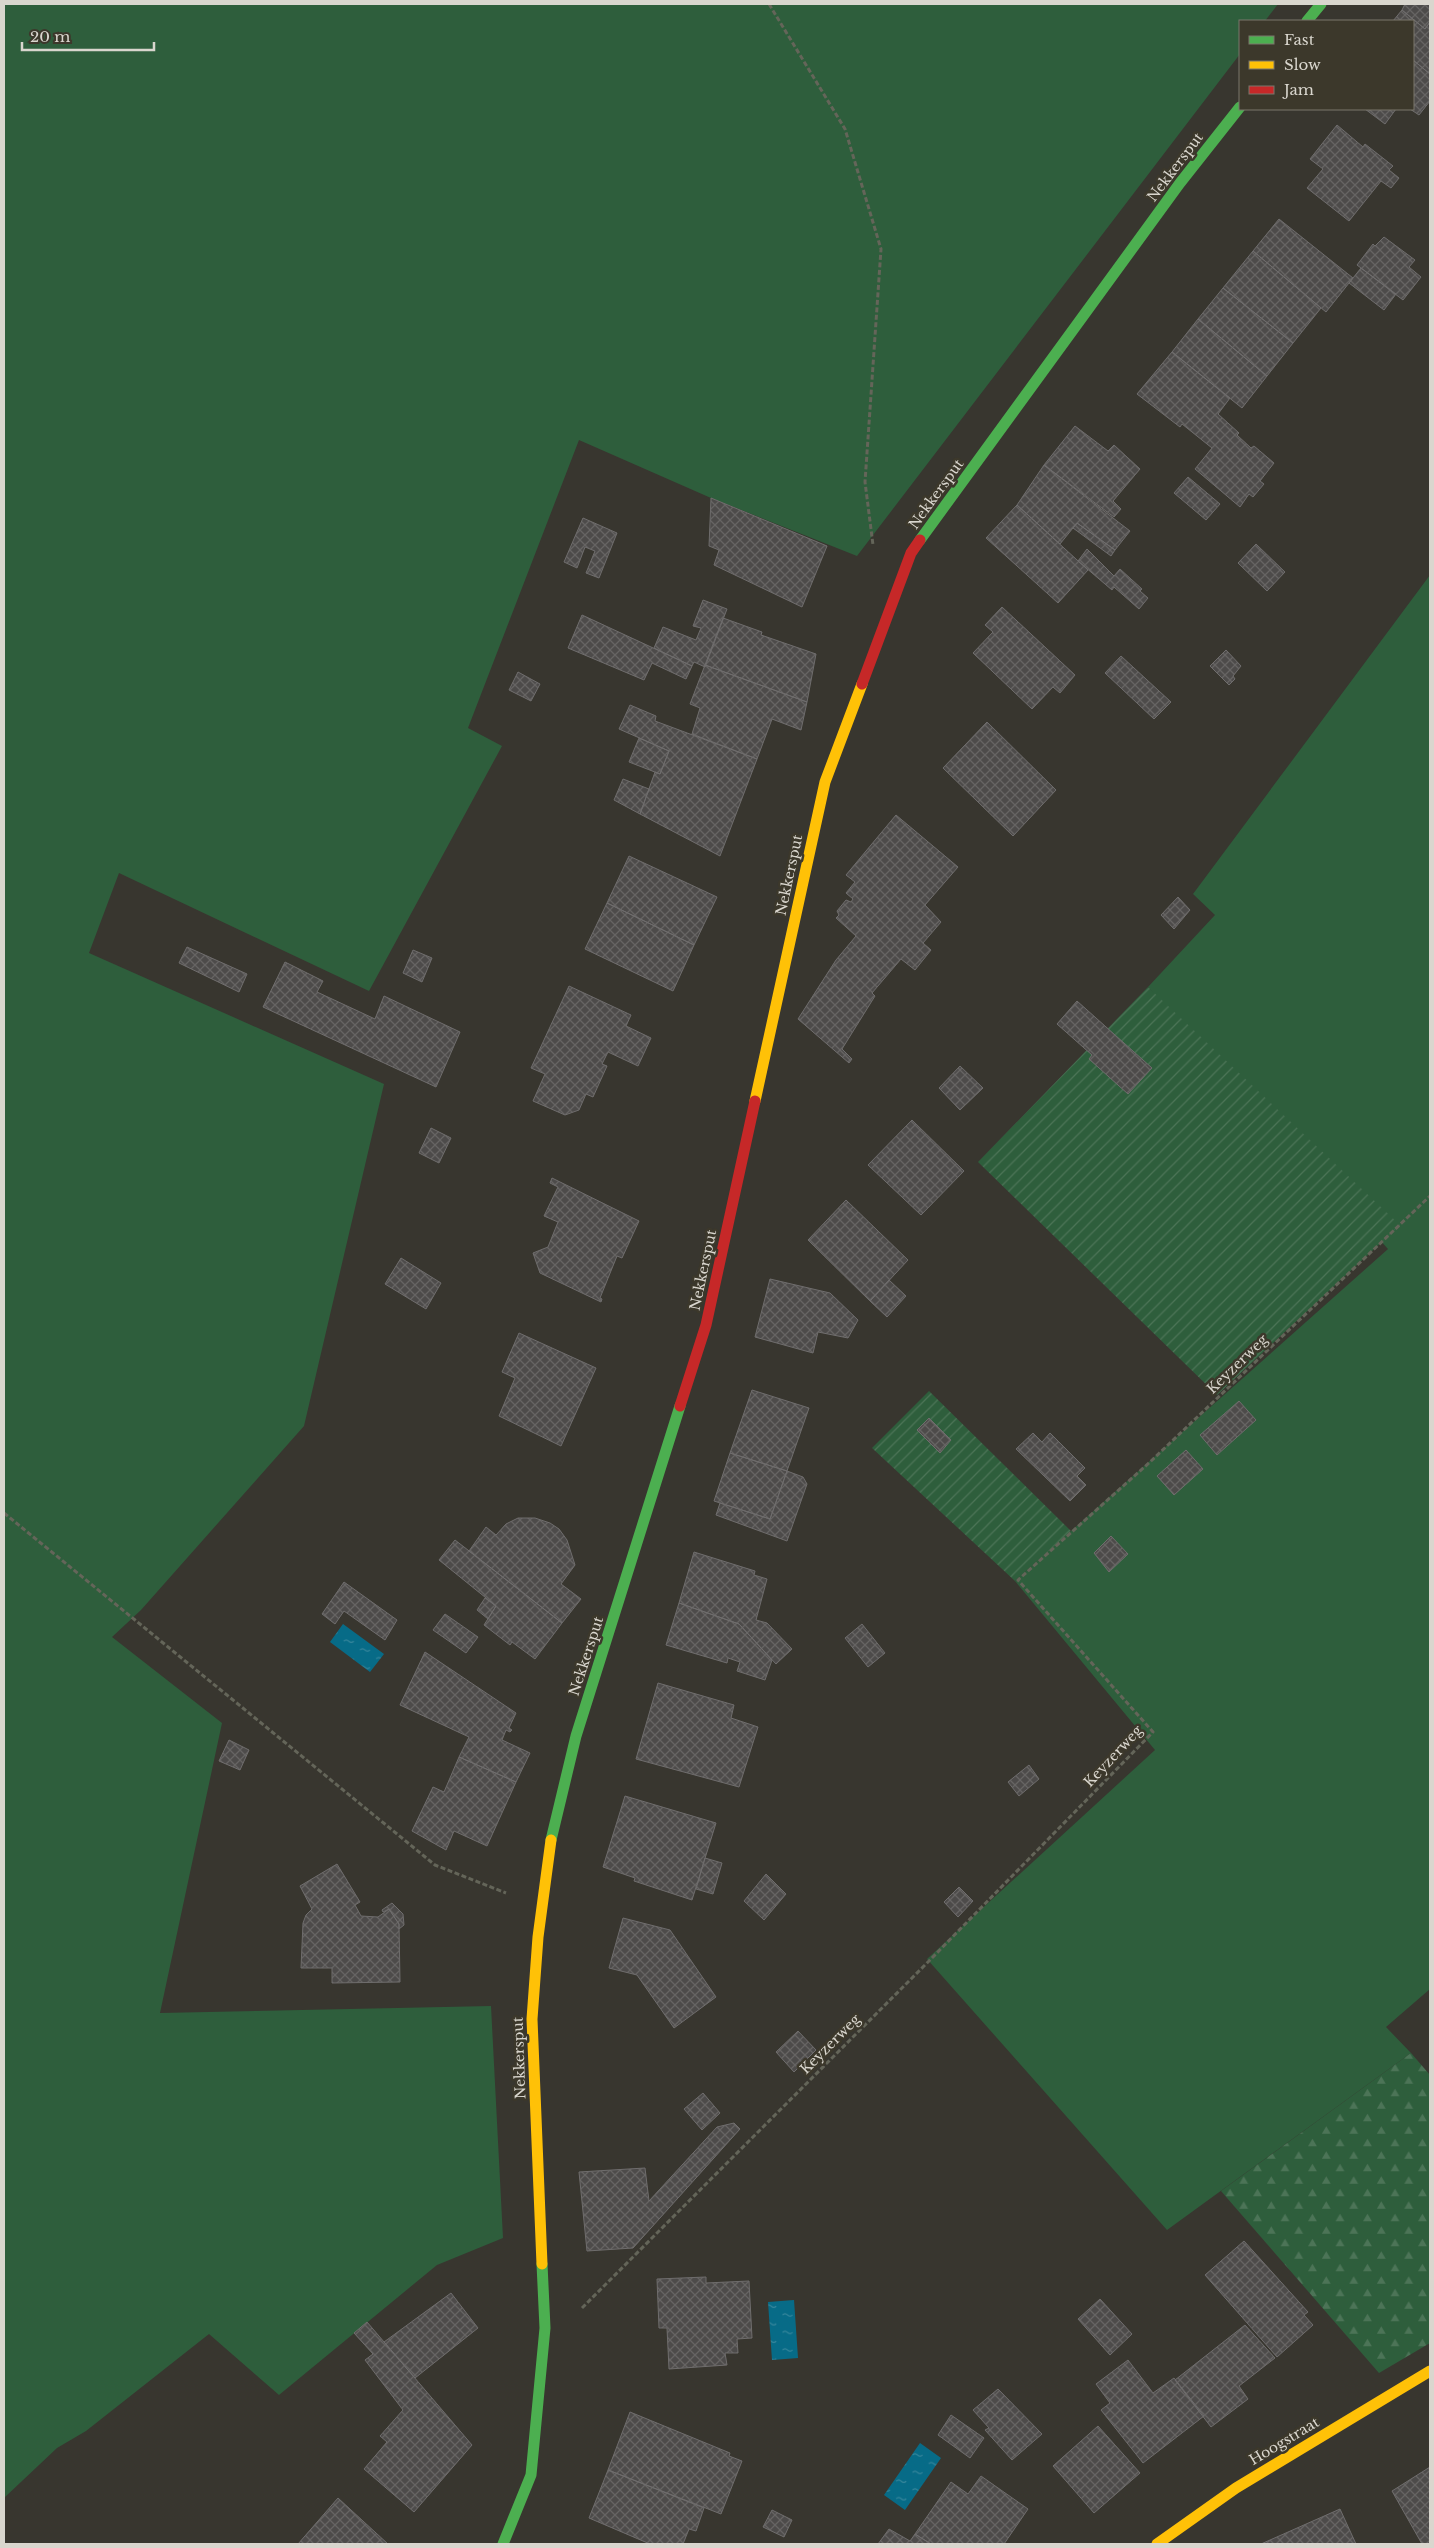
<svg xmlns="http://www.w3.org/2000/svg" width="1434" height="2548" font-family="'Libre Baskerville',serif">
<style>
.grass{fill:#2e5e3c}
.forest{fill:url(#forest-firs)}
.garden{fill:url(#garden-furrows)}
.water{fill:url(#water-ripples)}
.building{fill:url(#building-cross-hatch);stroke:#6f6d6d}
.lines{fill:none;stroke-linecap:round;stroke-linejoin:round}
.path{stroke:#646559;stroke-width:3;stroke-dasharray:5 2.5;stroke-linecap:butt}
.fast{stroke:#4caf50;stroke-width:11}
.slow{stroke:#ffc107;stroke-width:11}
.jam{stroke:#c62828;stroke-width:11}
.labels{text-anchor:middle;stroke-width:5;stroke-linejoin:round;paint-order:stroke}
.street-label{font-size:14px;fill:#d9d6ce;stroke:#3c382b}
</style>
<defs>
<pattern id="forest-firs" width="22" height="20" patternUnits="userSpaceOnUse" patternTransform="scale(1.25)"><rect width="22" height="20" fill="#2e5e3c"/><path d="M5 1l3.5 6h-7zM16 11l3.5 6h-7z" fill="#4c7457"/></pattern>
<pattern id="garden-furrows" width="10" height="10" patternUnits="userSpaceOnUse" patternTransform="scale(1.25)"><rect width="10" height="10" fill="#2e5e3c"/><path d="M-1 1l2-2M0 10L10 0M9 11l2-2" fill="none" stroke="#4c7457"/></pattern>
<pattern id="water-ripples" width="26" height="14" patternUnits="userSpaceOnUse" patternTransform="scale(1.25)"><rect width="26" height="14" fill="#076b87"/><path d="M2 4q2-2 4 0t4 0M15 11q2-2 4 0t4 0" fill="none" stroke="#36869c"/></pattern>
<pattern id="building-cross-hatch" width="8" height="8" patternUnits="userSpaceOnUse" patternTransform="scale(1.25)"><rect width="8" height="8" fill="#4d4b4a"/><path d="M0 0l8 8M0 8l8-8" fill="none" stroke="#666463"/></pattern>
</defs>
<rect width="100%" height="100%" fill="#38362f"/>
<path class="grass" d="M4,4H1278L1265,21H1240V54L857,556L711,498L579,440L468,728L502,746L369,991L119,873L89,953L384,1084L304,1426L141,1610L112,1637L222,1723L160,2013L491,2006L503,2238L437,2265L279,2395L209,2334L86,2431L57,2448L4,2498Z
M1430,575V1989L1386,2027L1411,2053L1167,2230L927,1959L1155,1750L1015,1581L1388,1249L1148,987L1215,915L1193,894Z"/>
<path class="forest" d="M1411,2053L1430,2075V2343L1379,2373L1221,2191Z"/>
<path class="garden" d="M1148,987L1400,1225L1217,1395L978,1162Z
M929,1391L1071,1531L1015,1581L872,1448Z"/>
<path class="water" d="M343,1624L384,1654L370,1672L330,1642Z
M794,2300L798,2358L772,2360L768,2302Z
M920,2443L941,2458L905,2510L884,2495Z"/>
<path class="building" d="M1430,4V22L1425,29L1402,10L1405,4Z
M1402,10L1425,29L1430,22V74L1413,60V21H1393Z
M1413,60L1430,74V101L1419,115L1410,109H1413Z
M1365,109H1396L1385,124Z
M1337,125L1363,147L1365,144L1393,166L1389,170L1399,178L1391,188L1381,181L1349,221L1307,188L1323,169L1310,159Z
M1279,219L1353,278L1326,312L1253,251Z
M1384,237L1415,260L1409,267L1421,277L1403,300L1357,265L1373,244L1375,246Z
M1253,251L1321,308L1293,343L1223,288Z
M1361,268L1396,294L1384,310L1349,283Z
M1223,288L1293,343L1267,376L1198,319Z
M1198,319L1267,376L1242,408L1172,352Z
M1172,352L1230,398L1218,414L1239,433L1237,435L1251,448L1254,446L1274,463L1260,481L1264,484L1253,497L1249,494L1240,507L1195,469L1212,448L1182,424L1180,427L1137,394Z
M1075,426L1108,451L1114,445L1140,469L1113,501L1121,509L1114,517L1044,465Z
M1044,465L1130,531L1115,550L1077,523L1060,544L1017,505Z
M1188,477L1220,504L1206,520L1174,493Z
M711,498L827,546L802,607L714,565L719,550L709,546Z
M1017,505L1088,570L1058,603L986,538Z
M583,518L617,533L599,578L586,573L595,551L585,547L577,568L564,562Z
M1077,523L1115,550L1111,556L1073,528Z
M1256,544L1285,572L1267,591L1238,563Z
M1087,549L1114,576L1120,569L1142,589L1140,591L1148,598L1139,609L1114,587L1112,590L1078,561Z
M703,600L727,609L705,667L694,662L692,666L654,648L663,627L696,640L701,628L693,626Z
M1002,607L1075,675L1060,693L1053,687L1032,709L973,653L993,632L985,625Z
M582,615L692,666L686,679L652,663L644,680L568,648Z
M723,618L762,632L761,635L816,654L807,702L705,665Z
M1226,650L1241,666L1233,676L1235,679L1229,685L1210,666Z
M1121,656L1171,702L1154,719L1105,673Z
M705,665L807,702L801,730L772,719L757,759L692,734L700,708L690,704Z
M518,672L540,684L531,701L509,690Z
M630,705L656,716L655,721L757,759L720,856L640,814L655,772L660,774L669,751L619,729Z
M987,722L1056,790L1013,836L943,768Z
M639,738L669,751L660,774L629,762Z
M623,779L649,789L640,814L614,800Z
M896,815L958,867L925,905L941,922L923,943L931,950L915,970L901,959L872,993L875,996L842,1049L852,1059L849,1063L798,1019L836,960L856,936L836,918L839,915L837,911L846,900L851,902L853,899L846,893L855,882L846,875Z
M629,856L717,897L694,945L607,903Z
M1178,897L1190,910L1174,929L1161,915Z
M607,903L694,945L673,991L585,949Z
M187,947L247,974L239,992L179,963Z
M413,950L432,958L422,982L403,973Z
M285,962L323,981L317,992L375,1019L384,996L460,1032L436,1087L263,1007Z
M569,986L631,1015L626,1026L651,1038L638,1066L608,1052L602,1064L607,1066L593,1097L586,1094L579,1110L565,1115L533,1101L545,1074L531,1068Z
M1077,1001L1152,1068L1128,1094L1089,1059L1092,1055L1057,1024Z
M960,1066L983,1088L960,1110L939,1088Z
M912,1120L964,1171L921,1215L868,1165Z
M431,1128L451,1138L439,1163L419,1153Z
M552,1178L639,1221L622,1258L617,1256L600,1298L602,1299L601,1302L540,1273L533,1253L548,1247L558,1222L544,1216L558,1187L550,1183Z
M846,1200L908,1260L870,1301L808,1240Z
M401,1258L441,1283L426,1309L385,1284Z
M770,1279L830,1293L858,1320L848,1338L818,1332L813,1353L755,1337Z
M889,1280L906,1296L887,1317L870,1301Z
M519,1333L596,1368L561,1446L499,1416L515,1378L502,1372Z
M752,1390L809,1408L787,1471L730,1453Z
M1239,1401L1256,1420L1217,1455L1200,1435Z
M929,1418L951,1440L940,1453L917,1430Z
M1033,1433L1042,1442L1050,1433L1085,1468L1077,1476L1086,1485L1070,1501L1016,1449Z
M1186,1450L1203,1469L1174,1495L1157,1476Z
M730,1453L787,1471L770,1519L714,1501Z
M787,1471L803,1477L807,1484L787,1541L716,1515L720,1503L770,1519Z
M518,1518H535L550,1523L559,1529L567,1540L575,1565L561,1584L581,1599L562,1623L469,1551L486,1527L496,1535L506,1524Z
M1111,1536L1128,1554L1109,1572L1094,1553Z
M455,1540L562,1623L535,1659L512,1642L510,1645L484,1625L496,1606L439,1560Z
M694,1552L755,1571L754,1575L767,1579L756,1620L767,1623L792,1649L776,1664L739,1624L679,1603Z
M344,1582L397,1620L385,1640L344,1611L335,1624L322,1614Z
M485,1598L496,1606L488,1619L477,1610Z
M679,1603L739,1624L772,1660L765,1680L737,1671L740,1662L728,1658L727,1663L666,1645Z
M445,1614L478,1637L466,1653L433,1630Z
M862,1624L885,1653L868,1667L845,1638Z
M425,1652L516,1713L509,1728L512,1730L510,1732L506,1730L502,1740L530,1753L516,1782L459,1757L469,1737L400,1705Z
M658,1683L734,1705L731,1718L758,1727L739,1787L636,1759Z
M229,1740L249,1750L240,1770L219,1761Z
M459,1757L516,1782L487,1846L454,1831L446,1850L412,1831L433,1787L444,1792Z
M1029,1765L1039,1779L1019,1796L1008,1782Z
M625,1796L716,1823L692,1900L634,1881L635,1878L603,1867Z
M705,1858L722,1863L713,1894L696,1889Z
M337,1864L360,1902L355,1905L361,1916L378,1917L389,1909L399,1924L400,1982L332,1983V1968H301L303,1923L306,1915L312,1909L300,1886Z
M766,1874L786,1894L764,1920L744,1901Z
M959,1887L973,1901L958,1917L944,1902Z
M392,1903L403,1914L404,1925L399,1929V1924L389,1909L383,1912L382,1910Z
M623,1918L670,1930L716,1997L674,2028L637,1975L609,1968Z
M798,2031L816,2050L794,2072L776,2052Z
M703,2093L720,2113L702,2130L684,2109Z
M734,2123L740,2129L633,2248L587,2251L579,2172L645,2168L649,2201L717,2127Z
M1244,2241L1308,2312L1304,2315L1313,2325L1277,2357L1205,2275Z
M706,2277V2283L749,2281L752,2338L737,2339L738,2353H725L727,2365L669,2369L667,2328H659L657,2279Z
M451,2293L478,2328L415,2378L384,2342Z
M1100,2299L1132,2334L1110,2355L1078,2319Z
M367,2322L472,2445L414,2512L364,2469L387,2442L380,2436L403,2410L365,2360L373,2354L354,2333Z
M1245,2325L1275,2358L1239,2386L1248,2399L1211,2427L1175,2380Z
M1128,2360L1153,2393L1174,2378L1204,2416L1143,2463L1101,2410L1110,2403L1096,2384Z
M998,2389L1042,2434L1012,2460L985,2430L989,2428L973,2410Z
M630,2412L730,2453L729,2456L742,2461L721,2514L608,2470Z
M951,2415L984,2438L970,2458L938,2435Z
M1098,2426L1140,2473L1094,2513L1053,2466Z
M1430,2467V2544H1422L1392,2491Z
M608,2470L704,2508L696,2531L689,2529L683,2544H650L589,2518Z
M981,2476L1028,2509L1004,2544H931L915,2534L951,2482L968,2494Z
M338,2498L388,2544H298Z
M1340,2509L1356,2544H1261Z
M772,2510L792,2520L784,2537L763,2527Z
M889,2529L910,2541L915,2534L931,2544H878Z"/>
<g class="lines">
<path class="path" d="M769,4L845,129L881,249L865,482L873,545
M4,1513L435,1865L506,1893
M582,2308L928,1962L1153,1732L1018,1580L1150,1462L1430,1196"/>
<path class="fast" d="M1307,21L1321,4
M920,540L1180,183L1240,107
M551,1840L576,1736L680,1406
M503,2544L531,2475L545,2328L542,2264"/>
<path class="slow" d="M755,1101L825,782L862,684
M542,2264L532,2019L538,1937L551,1840
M1157,2544L1236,2488L1430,2371"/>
<path class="jam" d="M862,684L911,553L920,540
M680,1406L706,1325L755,1101"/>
</g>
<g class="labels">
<g class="street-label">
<text transform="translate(1175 167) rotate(-53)" y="5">Nekkersput</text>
<text transform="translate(936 494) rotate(-54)" y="5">Nekkersput</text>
<text transform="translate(789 875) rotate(-78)" y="5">Nekkersput</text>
<text transform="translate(703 1270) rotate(-78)" y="5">Nekkersput</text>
<text transform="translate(1237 1364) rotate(-44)" y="5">Keyzerweg</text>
<text transform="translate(586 1656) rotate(-72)" y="5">Nekkersput</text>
<text transform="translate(1113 1756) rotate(-47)" y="5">Keyzerweg</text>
<text transform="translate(830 2044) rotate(-45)" y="5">Keyzerweg</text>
<text transform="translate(519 2058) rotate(-92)" y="5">Nekkersput</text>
<text transform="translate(1284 2441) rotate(-31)" y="5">Hoogstraat</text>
</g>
</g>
<rect width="1434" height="2548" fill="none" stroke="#d9d6ce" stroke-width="10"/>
<rect x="1239" y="20" width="175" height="90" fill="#3c382b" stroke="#7b776c"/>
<rect x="1249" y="36" width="25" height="8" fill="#4caf50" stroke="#7b776c"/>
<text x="1284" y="45" font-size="15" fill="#d9d6ce">Fast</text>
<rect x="1249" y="61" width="25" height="8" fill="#ffc107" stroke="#7b776c"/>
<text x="1284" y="70" font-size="15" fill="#d9d6ce">Slow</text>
<rect x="1249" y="86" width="25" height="8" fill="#c62828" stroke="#7b776c"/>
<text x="1284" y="95" font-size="15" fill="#d9d6ce">Jam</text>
<path d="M22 42v8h132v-8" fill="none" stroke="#d9d6ce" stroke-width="2.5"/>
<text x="30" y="42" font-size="15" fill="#d9d6ce" stroke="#3c382b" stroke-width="4" paint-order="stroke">20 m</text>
</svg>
